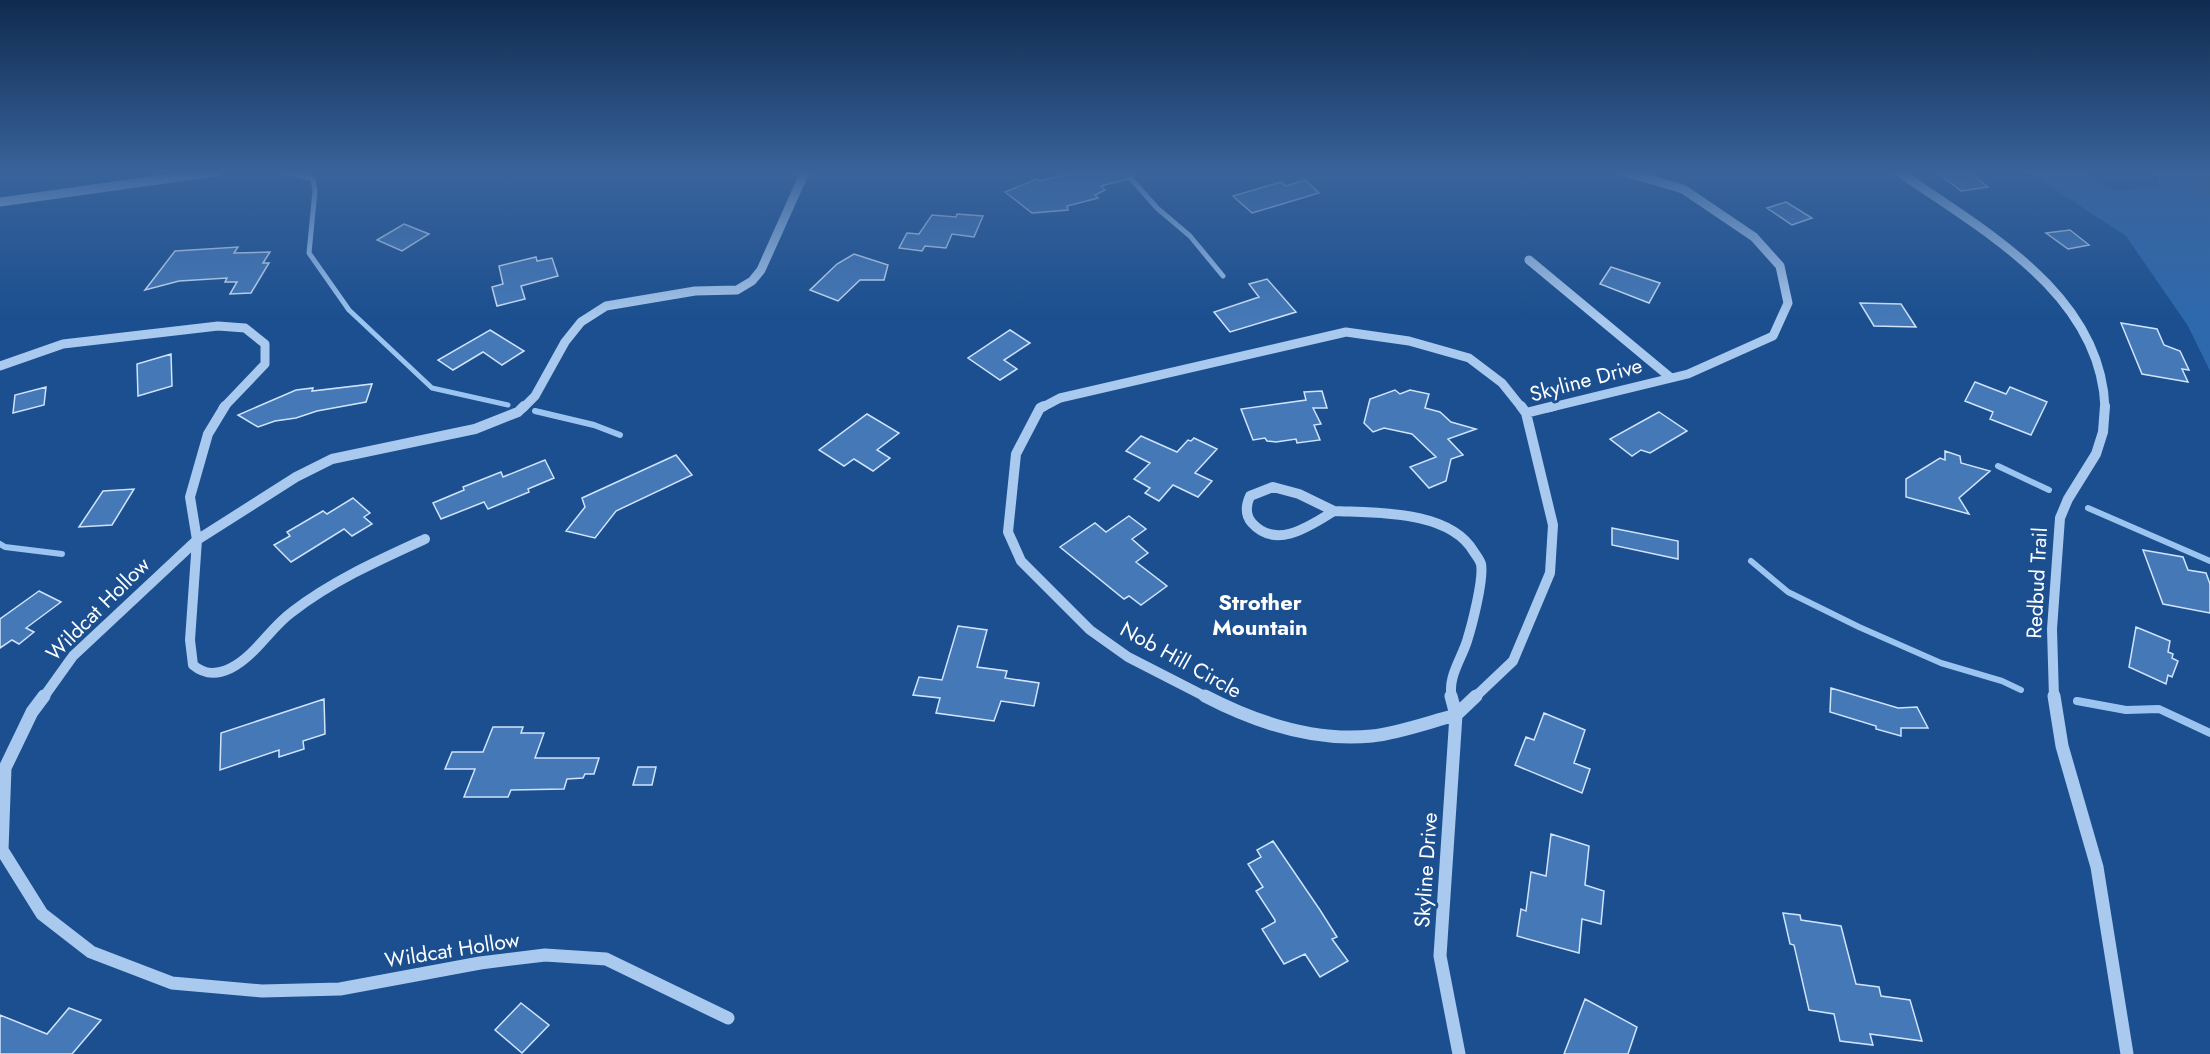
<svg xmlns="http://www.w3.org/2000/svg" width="2210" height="1054" font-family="Jost,sans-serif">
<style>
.green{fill:#2e69ad}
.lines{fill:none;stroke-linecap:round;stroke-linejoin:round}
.stream-far2{stroke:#9cc4f0;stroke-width:5}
.stream-far1{stroke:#9cc4f0;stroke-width:6}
.stream{stroke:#9cc4f0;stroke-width:8}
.river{fill:#3c6290;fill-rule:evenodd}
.building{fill:#4478b7;stroke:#cfe3fa;stroke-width:1.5}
.minor-far2{stroke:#a9c9ee;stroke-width:9}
.minor-far1{stroke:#a9c9ee;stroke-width:10}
.minor{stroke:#a9c9ee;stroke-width:13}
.labels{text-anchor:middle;stroke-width:6;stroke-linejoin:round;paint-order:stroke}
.street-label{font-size:21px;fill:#fff;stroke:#1b4f8f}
.neighbourhood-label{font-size:22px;font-weight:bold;fill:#fff;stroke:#1b4f8f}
</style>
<rect width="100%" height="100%" fill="#1b4f8f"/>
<path class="green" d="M2028,172H2082L2115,190L2159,187L2155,172H2210V371L2188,326L2126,236Z"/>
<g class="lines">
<path class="stream-far2" d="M285,172L313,179L315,191L309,253L349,310L432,388L508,405
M1125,172L1157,208L1190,236L1223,276"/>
<path class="stream-far1" d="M535,411L594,425L620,435
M1998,466L2049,490
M2088,508L2210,561
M0,544L5,547L62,554
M1751,561L1788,592L1859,627L1941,663L2002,681L2021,690"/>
<path class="stream" d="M2077,701L2126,710L2159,709L2210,733"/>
<path class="river" d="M2185,172H2210V195L2200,193Z"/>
</g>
<path class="building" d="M1078,172H1132V178L1101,186L1105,190L1095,195L1098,198L1067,206L1068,210L1032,213L1005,192L1037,179L1040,181Z
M1937,172H1969L1988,187L1961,191Z
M1305,180L1319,193L1252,213L1233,196L1281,182L1286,186Z
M1786,202L1812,218L1792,225L1767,208Z
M957,214L983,216L974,237L952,234L946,248L925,246L922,251L899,248L907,233L919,234L932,215L956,217Z
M404,224L429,234L402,251L377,240Z
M2070,230L2089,245L2068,249L2046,233Z
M238,247L234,253L270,252L263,263H269L251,293L230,294L237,282H225L227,278L179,281L145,290L175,251Z
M854,254L888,265L884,280H860L838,301L810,290L837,264Z
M536,257L537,261L552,258L558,276L521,286L525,299L497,306L492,287L503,284L499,266Z
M1611,267L1660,283L1649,303L1600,284Z
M1267,279L1296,312L1230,332L1214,312L1259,297L1249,284Z
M1860,303L1901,304L1916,327L1874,326Z
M2121,323L2157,329L2164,345L2180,351L2189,370L2182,369L2188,382L2142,374Z
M490,330L524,351L502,365L483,352L453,370L438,360Z
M1010,330L1030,343L1004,360L1017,369L1000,380L968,358Z
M171,354L172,386L138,396L137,364Z
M1975,382L2006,394L2010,387L2047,402L2031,435L1990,419L1993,412L1965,401Z
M372,384L366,402L317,411L296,418L275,421L258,427L238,415L296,390L313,388L312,391Z
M46,387L44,405L13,413L15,395Z
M1395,390L1400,394L1410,390L1429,394L1425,408L1440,412L1451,422L1476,429L1448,439L1463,455L1451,459L1446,481L1429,488L1410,467L1436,457L1412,434L1384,428L1373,432L1364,423L1370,399Z
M1322,391L1327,408H1313L1321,424L1314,425L1320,440L1297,443L1296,439L1276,442L1267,441L1265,438L1253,440L1241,409L1306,400L1304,392Z
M1659,412L1687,431L1650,453L1641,450L1632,456L1610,439Z
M867,414L899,433L877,450L890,458L873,471L854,459L844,466L819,450Z
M1141,436L1177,452L1188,440L1191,441L1194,438L1217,449L1195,473L1212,481L1198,497L1173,485L1159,501L1145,493L1150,488L1134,479L1150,463L1126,451Z
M1945,451L1960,456L1961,463L1990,471L1959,498L1969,514L1906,497V479L1940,458L1945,460Z
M676,455L692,475L616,511L595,538L566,531L585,507L582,498Z
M545,460L554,478L528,489L529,492L488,509L484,502L441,519L433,503L464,490L463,487L501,472L503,477Z
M134,489L112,525L79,527L103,491Z
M353,498L370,513L364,517L372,524L352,536L344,529L291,562L274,545L290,536L287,532L323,511L327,514Z
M1129,516L1146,529L1132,539L1148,553L1136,562L1167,586L1141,605L1129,596L1124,599L1060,547L1095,523L1106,532Z
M1612,528L1678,541V559L1612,545Z
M2143,550L2183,557L2188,570L2206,573L2210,584V613L2163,604Z
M39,591L61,602L26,628L34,632L19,644L12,640L0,648V619Z
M958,626L987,630L977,667L1007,671L1005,678L1039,683L1034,706L1001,701L994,721L936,713L940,698L913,695L919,677L942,680Z
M2136,627L2170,641L2168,652L2173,654L2172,658L2178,661L2172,677L2168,675L2166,684L2129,667Z
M1831,688L1898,708L1917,707L1928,728H1901V736L1876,729V726L1830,712Z
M324,699L325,734L303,741L304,749L279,757V750L220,770L221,733Z
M1544,713L1585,730L1574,763L1590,769L1582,793L1515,765L1526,737L1534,740Z
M493,727H523L521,733H544L535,758H599L594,774H585L583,778L567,779L564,789L511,790L508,797H464L475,769H445L452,752H483Z
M638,767H656L652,785H633Z
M1551,834L1589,846L1585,885L1604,891L1601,924L1582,919L1579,953L1517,936L1521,909L1526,911L1531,872L1546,876Z
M1273,841L1320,910L1337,937L1332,939L1348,961L1320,977L1305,954L1284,964L1262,929L1275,922V920L1256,891L1263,887L1248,864L1261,857L1257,850Z
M1783,913L1800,915L1801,920L1841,926L1856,984L1879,987L1881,996L1910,1000L1922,1041L1870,1034L1873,1045L1840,1041L1834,1014L1809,1010L1794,945L1790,944Z
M1585,999L1637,1027L1628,1054H1564Z
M521,1003L549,1025L522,1053L495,1030Z
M69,1008L101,1020L72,1054H0V1015L47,1034Z"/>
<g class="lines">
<path class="minor-far2" d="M1899,172C1982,230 2101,293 2105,408
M0,202L215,172
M1529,260L1671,378
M0,366L63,344L218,326L245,328L265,344V364L223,408
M523,408L535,396L565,342L581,322L606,306L695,291L737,290L752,281L761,270L805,172
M1041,408L1060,398L1346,332L1409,341L1469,358L1502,383L1522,408
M1548,408L1688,374L1773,336L1788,303L1780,266L1754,237L1683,189L1625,172"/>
<path class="minor-far1" d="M225,406L208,434L190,497L197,540L190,640L193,665C205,675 217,675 231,668C256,655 270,628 292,612C332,581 379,560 425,539
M1044,406L1040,408L1016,454L1008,532L1021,561L1090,630L1128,657L1208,698
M1526,413L1554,406
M1273,487L1299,494L1334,511C1310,526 1276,550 1252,523C1245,515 1246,505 1250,496Z
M1334,511C1377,513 1450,510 1474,552C1476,555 1480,560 1481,564C1484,579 1472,625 1467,641C1461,660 1447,678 1452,698
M43,698L73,656L197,540L296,477L332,459L475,429L518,412L524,406
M1474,698L1513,661L1550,573L1553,525L1526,413L1521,406
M2054,698L2052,629L2060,518L2068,499L2096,454L2103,432L2105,406"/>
<path class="minor" d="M44,696L32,712L5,768L2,850L42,914L91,952L172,983L262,991L340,989L480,963L545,955L606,959L728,1018
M1205,696C1255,722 1314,742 1372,736C1399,733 1429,722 1456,715
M1451,696L1456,715
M2054,696L2062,746L2097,867L2127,1054
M1456,715L1440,956L1459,1054
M1456,715L1476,696"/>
</g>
<linearGradient id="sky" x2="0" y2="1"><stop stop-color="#0f2b4f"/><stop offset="0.54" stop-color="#39639b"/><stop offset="1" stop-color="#39639b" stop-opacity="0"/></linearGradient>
<rect width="2210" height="319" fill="url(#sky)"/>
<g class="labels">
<g class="street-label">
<text transform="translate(1586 380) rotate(-15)" y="7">Skyline Drive</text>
<text transform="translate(2037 583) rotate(-87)" y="7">Redbud Trail</text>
<text transform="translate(98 609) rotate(-45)" y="7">Wildcat Hollow</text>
<text transform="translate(1181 660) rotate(29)" y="7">Nob Hill Circle</text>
<text transform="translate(1426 870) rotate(-86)" y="7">Skyline Drive</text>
<text transform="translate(452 950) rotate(-9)" y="7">Wildcat Hollow</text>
</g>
<g class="neighbourhood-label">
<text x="1260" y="610">Strother<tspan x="1260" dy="25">Mountain</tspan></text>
</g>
</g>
</svg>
